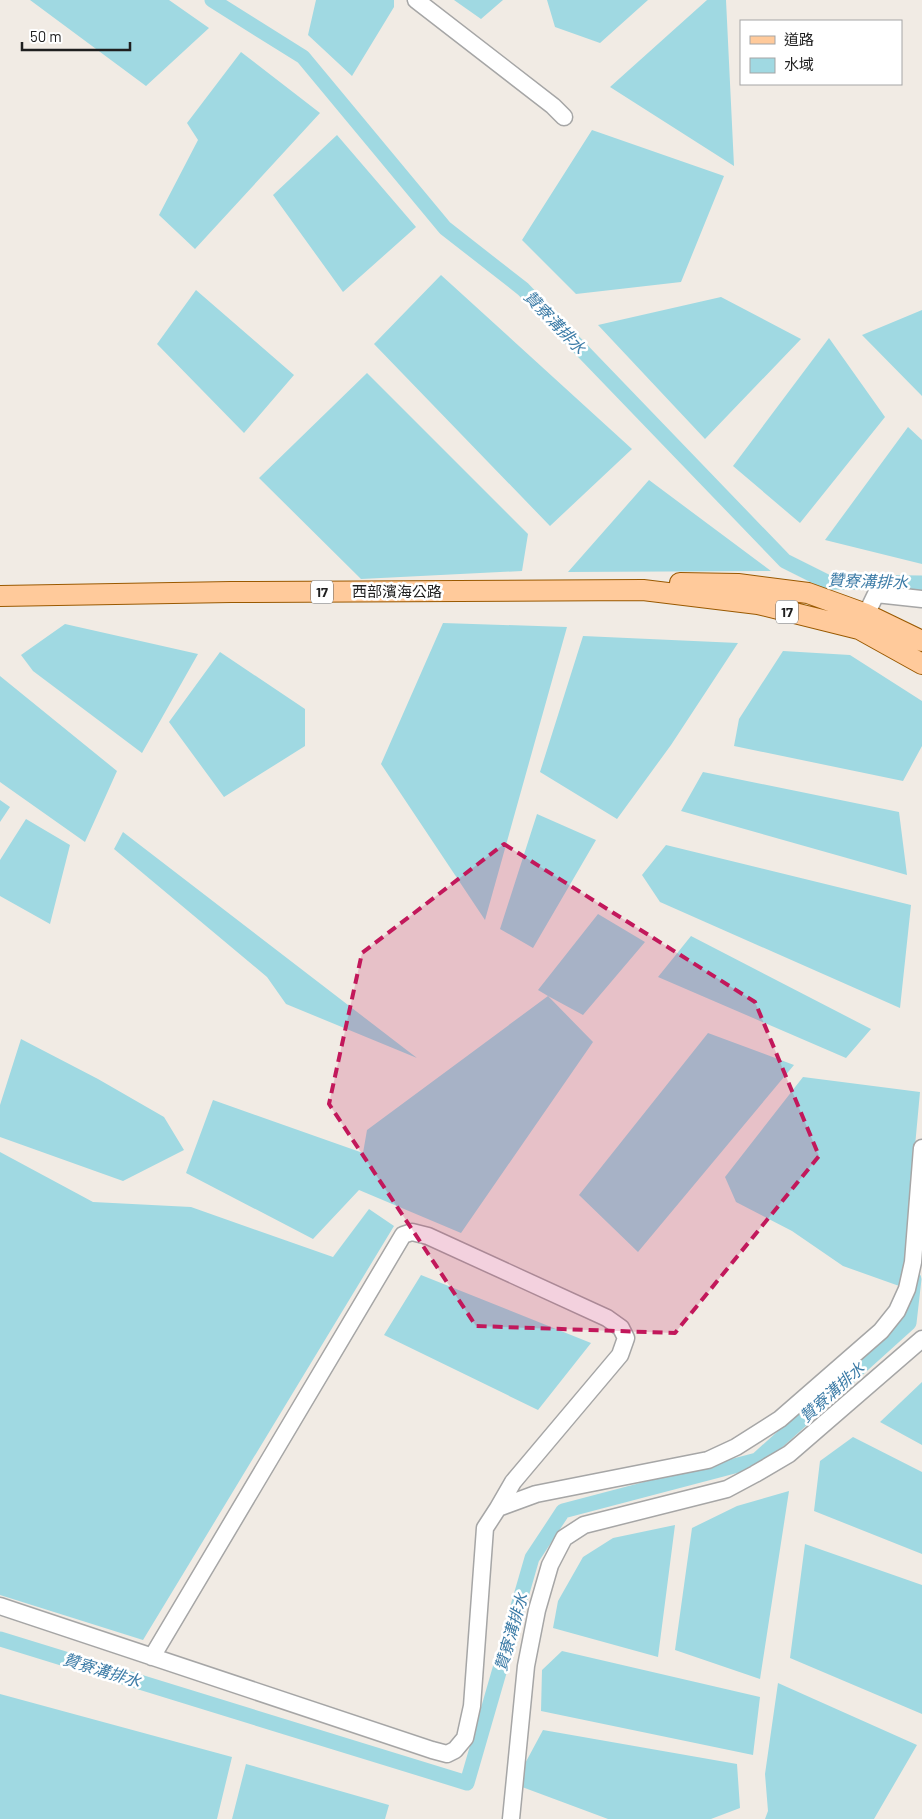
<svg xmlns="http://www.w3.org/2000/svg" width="922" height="1819" font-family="Barlow,'Noto Sans TC',sans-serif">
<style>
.water{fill:#a0d9e2}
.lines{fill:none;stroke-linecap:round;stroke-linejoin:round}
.canal{stroke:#a0d9e2;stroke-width:15}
.minor-casing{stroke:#a6a6a6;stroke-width:19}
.major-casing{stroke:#9a5900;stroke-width:22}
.minor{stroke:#fff;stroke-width:16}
.major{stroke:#ffca9b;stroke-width:20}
.marked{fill:#c2185b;fill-opacity:0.2;stroke:#c2185b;stroke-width:4;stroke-dasharray:10 6;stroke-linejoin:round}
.labels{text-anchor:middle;stroke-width:5;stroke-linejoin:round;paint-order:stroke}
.shield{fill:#fff;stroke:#626262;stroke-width:1}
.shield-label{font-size:14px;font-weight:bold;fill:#1f1f1f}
.street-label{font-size:15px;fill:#1f1f1f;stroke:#fff}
.water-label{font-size:16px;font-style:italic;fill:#3d7ca7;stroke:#fff}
</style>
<rect width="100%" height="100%" fill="#f1ebe4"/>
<path class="water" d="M30,0H169L209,28L146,86Z
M316,0H394V7L352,76L308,35Z
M454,0H503L481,19Z
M547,0H648L600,43L555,27Z
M707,0H726L734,166L610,87Z
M241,52L320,113L195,249L159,215L198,140L187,123Z
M592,130L724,176L681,282L576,294L522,240Z
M337,135L416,227L343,292L273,195Z
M441,275L632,449L550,526L374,344Z
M196,290L294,375L244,433L157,344Z
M721,297L801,339L705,439L598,325Z
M922,310V396L862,335Z
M829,338L885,417L800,523L733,466Z
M367,373L528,534L522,571L361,579L259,478Z
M908,427L922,440V564L825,540Z
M649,480L771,571L568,572Z
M443,623L567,627L485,920L381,764Z
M65,624L198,654L142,753L33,671L21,655Z
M583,636L738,643L671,745L617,819L540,772Z
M783,651L850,655L922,701V746L903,781L734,746L739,719Z
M220,652L305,709V746L224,797L169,722Z
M0,676L117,771L85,842L0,782Z
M703,772L899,812L907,875L681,811Z
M0,800L10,807L0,822Z
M537,814L596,840L533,948L500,929Z
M26,819L70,845L50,924L0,896V860Z
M123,832L417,1058L286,1004L267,977L114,849Z
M666,845L911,905L900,1008L660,902L642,875Z
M598,914L645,942L583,1015L548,996L593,1042L461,1233L359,1190L313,1239L186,1173L213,1100L363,1153L367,1130L548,996L538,990Z
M691,936L871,1029L846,1058L658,977Z
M708,1033L794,1065L638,1252L579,1195Z
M21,1039L98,1079L164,1117L184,1150L123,1181L0,1137V1105Z
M803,1077L920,1092L902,1287L843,1266L792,1231L736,1202L725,1177Z
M0,1152L93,1202L191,1207L333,1257L369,1209L394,1226L143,1640L0,1595Z
M421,1275L591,1343L538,1410L384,1335Z
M922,1382V1445L880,1422Z
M853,1437L922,1472V1554L814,1511L820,1461Z
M789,1491L760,1679L675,1650L692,1528L737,1506Z
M675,1525L658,1657L553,1628L558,1601L583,1557L613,1538Z
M805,1544L922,1585V1714L790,1658Z
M562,1651L760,1697L753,1755L541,1711L542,1670Z
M778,1683L917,1745L874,1819H765L768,1811L765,1774Z
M0,1694L232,1757L217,1819H0Z
M543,1730L737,1764L740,1808L711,1819H608L514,1784Z
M246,1764L389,1805L385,1819H232Z"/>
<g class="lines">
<path class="canal" d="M212,0L303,57L445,228L523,289L785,561L827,582L922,583
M0,1639L467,1783L532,1558L563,1511L757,1460L909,1323L914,1279"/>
<g class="minor-casing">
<path id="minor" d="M416,0L553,106L564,117
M861,625L876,594L922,599
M0,1606L432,1750L447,1754L455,1750L465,1738L472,1706L485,1528L498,1508L536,1494L708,1460L736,1447L780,1419L881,1331L897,1311L907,1289L913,1262L922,1148
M152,1657L403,1235L412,1232L428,1236L607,1318L621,1328L626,1338L620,1355L513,1482L498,1508
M511,1819L526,1666L537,1610L550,1565L564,1538L584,1525L727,1489L755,1474L789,1454L922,1339"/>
</g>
<g class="major-casing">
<path id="major" d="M680,583L738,584L808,593L866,614L922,641
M0,596L231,592L643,590L758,604L859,629L922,664"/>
</g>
<use href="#minor" class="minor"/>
<use href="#major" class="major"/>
</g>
<path class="marked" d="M504,844L755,1002L819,1156L675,1333L476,1326L329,1104L362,953Z"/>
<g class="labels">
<g class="shield">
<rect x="311" y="580.5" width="22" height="23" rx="4"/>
<rect x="776" y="600.5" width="22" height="23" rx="4"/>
</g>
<g class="shield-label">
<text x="322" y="597">17</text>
<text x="787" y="617">17</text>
</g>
<g class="street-label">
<text x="397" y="597">西部濱海公路</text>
</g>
<g class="water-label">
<text transform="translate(555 322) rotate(46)" y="6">贊寮溝排水</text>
<text transform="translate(868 581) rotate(2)" y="6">贊寮溝排水</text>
<text transform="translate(832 1392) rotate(-42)" y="6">贊寮溝排水</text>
<text transform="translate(511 1632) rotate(-74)" y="6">贊寮溝排水</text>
<text transform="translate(102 1670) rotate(17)" y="6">贊寮溝排水</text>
</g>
</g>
<rect x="740" y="20" width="162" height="65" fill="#ffffff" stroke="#a5a5a5"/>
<rect x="750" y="36" width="25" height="8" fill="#ffca9b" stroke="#a5a5a5"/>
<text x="784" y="45" font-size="15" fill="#1f1f1f">道路</text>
<rect x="750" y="58" width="25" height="15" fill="#a0d9e2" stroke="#a5a5a5"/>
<text x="784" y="70" font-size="15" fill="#1f1f1f">水域</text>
<path d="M22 42v8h108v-8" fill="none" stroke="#1f1f1f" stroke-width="2.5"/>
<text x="30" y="42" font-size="15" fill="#1f1f1f" stroke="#ffffff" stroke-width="4" paint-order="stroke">50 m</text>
</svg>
